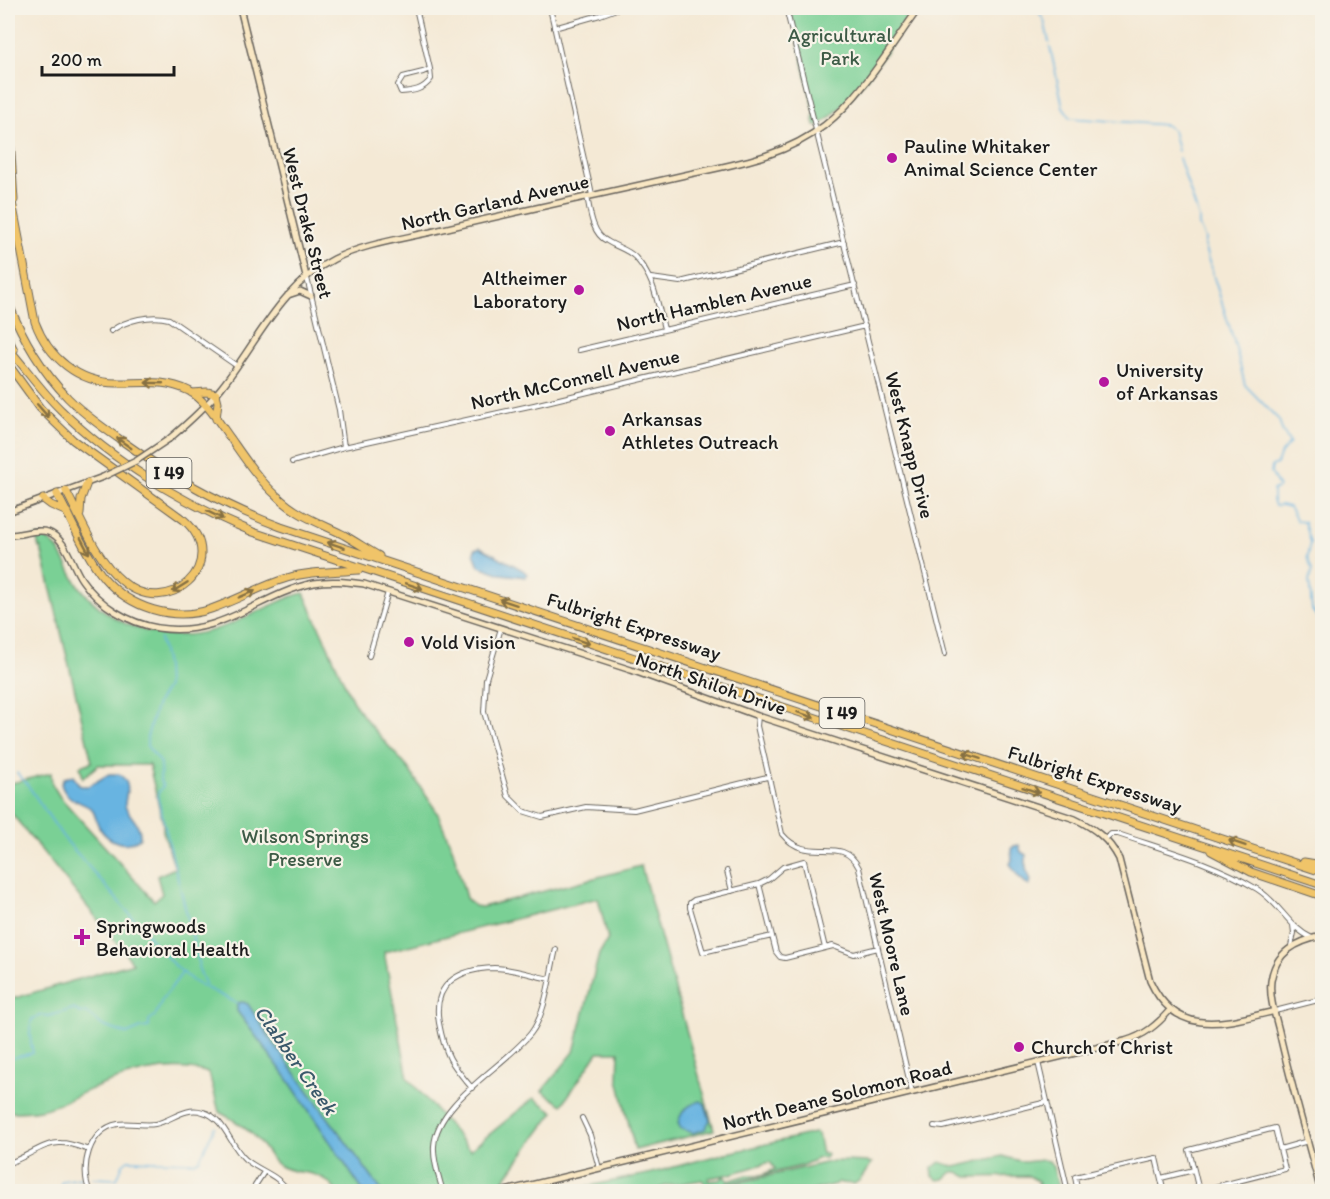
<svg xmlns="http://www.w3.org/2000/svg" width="1330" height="1199" font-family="Itim,sans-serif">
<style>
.green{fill:#7ad095;stroke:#4b7658;stroke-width:1.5;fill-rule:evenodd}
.water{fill:#68b4e1;stroke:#42687e;stroke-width:1.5}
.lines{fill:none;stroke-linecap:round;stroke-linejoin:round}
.stream{stroke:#68b4e1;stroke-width:1.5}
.street-casing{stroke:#68645d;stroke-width:6}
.secondary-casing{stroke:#68645d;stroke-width:8}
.highway-casing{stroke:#68645d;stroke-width:9}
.street{stroke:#fff;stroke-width:4}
.secondary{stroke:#f9e7c3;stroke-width:5}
.highway{stroke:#f0c469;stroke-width:7}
.secondary-bridge-casing{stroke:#68645d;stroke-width:8;stroke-linecap:butt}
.secondary-bridge{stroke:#f9e7c3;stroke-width:5}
.oneway{stroke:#867042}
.poi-dot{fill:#b5179e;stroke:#f7f3e8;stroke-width:2}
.labels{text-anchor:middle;stroke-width:4.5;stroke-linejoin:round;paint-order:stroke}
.shield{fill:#f7f3e8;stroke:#5e5c59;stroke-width:1.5}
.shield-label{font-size:18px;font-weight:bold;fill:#1c1c1c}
.park-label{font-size:20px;fill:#3d5b46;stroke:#f7f3e8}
.poi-label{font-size:20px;fill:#1c1c1c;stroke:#f7f3e8;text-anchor:start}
.street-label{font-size:20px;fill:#1c1c1c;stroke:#f7f3e8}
.water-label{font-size:21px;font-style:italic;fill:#3a596b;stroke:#f7f3e8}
</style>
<rect width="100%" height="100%" fill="#f7f3e8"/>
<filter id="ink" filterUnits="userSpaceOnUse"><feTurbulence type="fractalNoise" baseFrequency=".0167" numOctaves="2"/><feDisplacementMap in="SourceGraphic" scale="12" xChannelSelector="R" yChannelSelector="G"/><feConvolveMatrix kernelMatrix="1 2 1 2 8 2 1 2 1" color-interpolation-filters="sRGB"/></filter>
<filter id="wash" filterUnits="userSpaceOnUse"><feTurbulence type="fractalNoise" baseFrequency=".008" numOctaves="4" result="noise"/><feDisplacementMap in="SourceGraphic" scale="24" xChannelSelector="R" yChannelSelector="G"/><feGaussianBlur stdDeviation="1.35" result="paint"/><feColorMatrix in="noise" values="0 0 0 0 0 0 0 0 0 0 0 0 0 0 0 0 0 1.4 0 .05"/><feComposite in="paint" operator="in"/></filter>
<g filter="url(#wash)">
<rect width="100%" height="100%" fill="#f4e9d5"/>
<path class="green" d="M790,8H916C890,45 856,102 818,126H815L813,116L815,115Z
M36,536C61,539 65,567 79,586C103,618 143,637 183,635C215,634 242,619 270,606C281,601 292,595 304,593L353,702L370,725L408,768L437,812L453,850L466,898L474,906L482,907L641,866L714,1130L635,1150L618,1079L619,1052H598L562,1105L542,1091L574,1052L599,954L608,939L598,898L384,952L408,1078L470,1150L534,1098L554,1112L501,1184L468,1192L336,1191C317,1165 298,1178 278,1165C270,1159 266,1150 260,1143C249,1129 235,1120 219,1112L209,1073C169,1061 125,1075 87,1091C72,1097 57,1107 40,1110C29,1112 18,1112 8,1112V1000L133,963L8,809V784L51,773L52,784L60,797L154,901L162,894L157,876L175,868L163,831V823L149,765H98L83,778L80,766L92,762L41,548H39Z
M814,1133L818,1134L822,1154L825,1153L827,1155L825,1158H819L801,1166L696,1191H683L705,1186L704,1182L702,1180L666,1186L652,1191H565L652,1173L715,1156ZM770,1162L775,1169L762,1175H747L728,1181L724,1176L719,1180L708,1181L709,1178L731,1174Z
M1002,1156L1024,1162L1043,1160L1049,1161L1053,1167L1060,1191H1040L1038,1181L1029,1176L967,1177L958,1172H952L944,1179L938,1180L933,1176L932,1168L940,1162L955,1167Z
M833,1161C846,1162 859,1160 872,1163L860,1180L854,1184L839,1183L811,1191H703Z"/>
<path class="water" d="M480,547L523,570L527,574L526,577L501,574L479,566L474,553L475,549Z
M109,774H119C133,784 125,792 125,806C131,819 141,823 140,838C125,849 108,842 99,827C96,821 95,814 92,809C79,800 66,801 61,784L64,778L73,776L80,786H89Z
M1019,845L1021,852L1026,855V869L1031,880L1029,886L1018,876L1010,864L1012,860L1011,849L1014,846Z
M243,1002L248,1004L271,1040L382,1191H363L287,1078L237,1011V1003Z
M701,1101L705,1104L710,1120L705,1129L693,1133L681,1129L678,1123C682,1109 688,1105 701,1101Z"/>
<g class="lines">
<path class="stream" d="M1041,8L1040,14L1044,20L1049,42
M1050,47L1063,107L1071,118L1166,125L1173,130L1178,151
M1179,158L1199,218V226L1205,239L1204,246L1234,341L1245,385L1279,420L1282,430L1290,443L1281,453L1277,464L1272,466L1271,473L1279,487L1273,490V500L1275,506L1281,505L1289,507L1297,521L1304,522L1310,543L1307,557L1312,571L1309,581L1312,610L1322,624
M160,639L166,665L167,687L157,703L147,737V746L161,763L160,781L163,786L158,793V799L199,963L198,967L206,986
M17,773L27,784L63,837L172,963L194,982L237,1003
M8,1059L33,1053C31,1042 28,1032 32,1019L42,1015L49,1016L73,1009L81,1013L86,1012L103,1026L127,1034L141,1028L149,1027V1020L155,1016L162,1000L182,973
M92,1178L117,1179L123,1164L128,1160L194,1162L199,1160L215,1127
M58,1192L62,1181L81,1178"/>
</g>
</g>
<g filter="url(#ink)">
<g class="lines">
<g class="street-casing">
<path id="street" d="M416,8L430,69L431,79C423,90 414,91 401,92L398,85L403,77L423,72L430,69
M550,8L592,195
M786,8L945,654
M554,28L600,15L619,8
M587,196C590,211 592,234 607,241C616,247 627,249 635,257C655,279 657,301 664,329
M307,278L339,410L344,447
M651,278L680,282L844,242
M111,331C126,320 151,314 169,319L237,366
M579,350L855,285
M292,462L344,447L534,405L865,326
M501,628L486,679L484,712L508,796L523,811L542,817L586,807L634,810L767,777
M369,656L388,592
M758,716L757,726L782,834C809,867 841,832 859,868L912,1092
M1105,839L1111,834H1118C1165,850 1214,863 1257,889C1280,903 1289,928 1312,938
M727,871L732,891
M759,884L776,952L780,957L785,958L833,946L854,954L878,948
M772,936L703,952L690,908V903L694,900L759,884L769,879L783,867L804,861L825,948
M1291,946L1294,933L1293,925
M1275,1011L1322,999
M1038,1062L1068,1192
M472,1088C451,1064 445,1055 439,1023C432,984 458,969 494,968C512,968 532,975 549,979
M582,1118L590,1135L599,1168
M934,1126L943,1127L1047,1102
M8,1163C25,1159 43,1142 61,1143C70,1143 80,1147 89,1150
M1194,1170L1199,1191L1285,1169L1280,1149
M1161,1178L1194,1170L1189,1150L1275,1128L1280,1149L1308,1141
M90,1192C79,1168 89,1129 118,1124C130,1122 143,1126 155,1124C171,1121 185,1106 203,1112C224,1117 230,1145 245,1159C259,1171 279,1175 289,1192
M251,1192L264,1172
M443,1192C439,1177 433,1161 434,1146C437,1101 504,1067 531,1033C546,1014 550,973 556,949
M1078,1192L1075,1177L1156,1158L1164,1192"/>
</g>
<g class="secondary-casing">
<path id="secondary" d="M240,8L306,276
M288,295L300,291L311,296
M169,439C188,423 206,407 221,388C257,343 280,286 334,259C364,244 402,239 435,231C518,211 602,194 685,175C735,164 784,157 825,125C863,95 891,46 919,8
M8,512L103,477
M8,535C21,536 34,528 48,532C66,538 72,566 82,580C99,605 128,623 158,628C222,638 257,595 314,583C331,580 347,582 364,584L631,670L758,716L1075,819C1094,828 1109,839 1119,859L1150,981C1177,1039 1225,1023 1275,1011
M501,1192L1125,1041C1145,1035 1157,1025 1170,1010
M1321,1192C1307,1138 1291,1085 1279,1031C1275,1015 1269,997 1271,981C1275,952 1297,941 1322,936"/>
</g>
<g class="highway-casing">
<path id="highway" d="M8,106L14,200
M8,181L35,322C48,357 78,383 117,383C143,383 165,379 189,391C207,401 219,423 231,439C245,459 259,480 277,496C296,515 320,523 344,535C356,542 367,549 379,556
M8,302C22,337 41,370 68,398C85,415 105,429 125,443C174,478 225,506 281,527L1322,872
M8,338L14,350
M8,348C26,368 41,391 61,410C113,462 185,504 253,532L1322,885
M8,364L40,408L73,440L184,520C232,562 168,622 122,581C96,559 82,521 66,491
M192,393L207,392L216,394L218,402L216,419
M57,494C71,519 86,556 104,578C130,608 173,622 211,609C237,600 261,586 287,578C310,571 335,572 359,570
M43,499L51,505L67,512
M80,514L81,499L87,483
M1211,851L1251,872L1322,896
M1304,862L1322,865"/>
</g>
<use href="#street" class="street"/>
<use href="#secondary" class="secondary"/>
<use href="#highway" class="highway"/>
<g class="secondary-bridge-casing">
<path id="secondary-bridge" d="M103,477L136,461L169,439"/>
</g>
<use href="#secondary-bridge" class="secondary-bridge"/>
</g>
<defs><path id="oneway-shaft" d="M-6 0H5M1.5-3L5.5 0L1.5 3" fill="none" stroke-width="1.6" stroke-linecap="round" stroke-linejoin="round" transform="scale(1.5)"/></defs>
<g class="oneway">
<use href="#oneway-shaft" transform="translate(154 383) rotate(-178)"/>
<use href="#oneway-shaft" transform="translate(43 411) rotate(49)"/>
<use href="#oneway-shaft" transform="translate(124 443) rotate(-145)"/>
<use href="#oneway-shaft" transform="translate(215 515) rotate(26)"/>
<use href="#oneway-shaft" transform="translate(336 545) rotate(-162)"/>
<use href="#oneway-shaft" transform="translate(85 546) rotate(62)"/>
<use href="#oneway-shaft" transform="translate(414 586) rotate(18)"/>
<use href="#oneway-shaft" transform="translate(180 587) rotate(148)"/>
<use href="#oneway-shaft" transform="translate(247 594) rotate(-23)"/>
<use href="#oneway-shaft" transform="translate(508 602) rotate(-162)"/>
<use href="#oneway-shaft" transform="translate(581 641) rotate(18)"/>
<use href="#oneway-shaft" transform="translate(806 715) rotate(18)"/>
<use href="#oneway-shaft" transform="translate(972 756) rotate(-162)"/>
<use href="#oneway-shaft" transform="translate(1031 790) rotate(18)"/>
<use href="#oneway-shaft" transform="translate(1237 843) rotate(-161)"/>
</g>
</g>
<g class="poi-dot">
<circle cx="892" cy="158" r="6"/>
<circle cx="579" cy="290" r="6"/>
<circle cx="1104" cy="382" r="6"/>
<circle cx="610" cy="431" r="6"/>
<circle cx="409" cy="642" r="6"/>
<path d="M79 928h6v6h6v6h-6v6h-6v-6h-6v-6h6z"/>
<circle cx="1019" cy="1047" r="6"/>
</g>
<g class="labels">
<g class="shield">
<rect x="146.5" y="458" width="45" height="30" rx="4.5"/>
<rect x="819.5" y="698" width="45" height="30" rx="4.5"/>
</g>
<g class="shield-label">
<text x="169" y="479">I 49</text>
<text x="842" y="719">I 49</text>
</g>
<g class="park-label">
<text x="840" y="42">Agricultural<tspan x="840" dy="23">Park</tspan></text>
<text x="305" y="843">Wilson Springs<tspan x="305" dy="23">Preserve</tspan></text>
</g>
<g class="poi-label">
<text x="904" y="153">Pauline Whitaker<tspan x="904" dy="23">Animal Science Center</tspan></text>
<text x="567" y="285" text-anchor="end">Altheimer<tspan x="567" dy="23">Laboratory</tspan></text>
<text x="1116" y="377">University<tspan x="1116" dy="23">of Arkansas</tspan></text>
<text x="622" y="426">Arkansas<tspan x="622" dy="23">Athletes Outreach</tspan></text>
<text x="421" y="649">Vold Vision</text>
<text x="96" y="933">Springwoods<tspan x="96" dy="23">Behavioral Health</tspan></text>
<text x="1031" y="1054">Church of Christ</text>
</g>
<g class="street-label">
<text transform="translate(495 202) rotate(-13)" y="7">North Garland Avenue</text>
<text transform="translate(308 223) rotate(76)" y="7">West Drake Street</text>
<text transform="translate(714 302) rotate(-13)" y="7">North Hamblen Avenue</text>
<text transform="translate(575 379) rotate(-13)" y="7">North McConnell Avenue</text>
<text transform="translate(910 445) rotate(76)" y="7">West Knapp Drive</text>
<text transform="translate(634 626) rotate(18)" y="7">Fulbright Expressway</text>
<text transform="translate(711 683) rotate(19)" y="7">North Shiloh Drive</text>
<text transform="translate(1095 779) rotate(18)" y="7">Fulbright Expressway</text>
<text transform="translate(892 944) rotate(77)" y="7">West Moore Lane</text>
<text transform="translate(837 1095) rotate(-14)" y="7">North Deane Solomon Road</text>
</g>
<g class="water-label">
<text transform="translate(296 1060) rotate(55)" y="7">Clabber Creek</text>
</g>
</g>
<rect width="1330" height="1199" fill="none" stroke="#f7f3e8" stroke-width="30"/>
<path d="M42 66v9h132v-9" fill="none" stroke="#1c1c1c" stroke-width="3"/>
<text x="51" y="66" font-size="18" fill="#1c1c1c" stroke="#f7f3e8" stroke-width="4.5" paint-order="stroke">200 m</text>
</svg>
